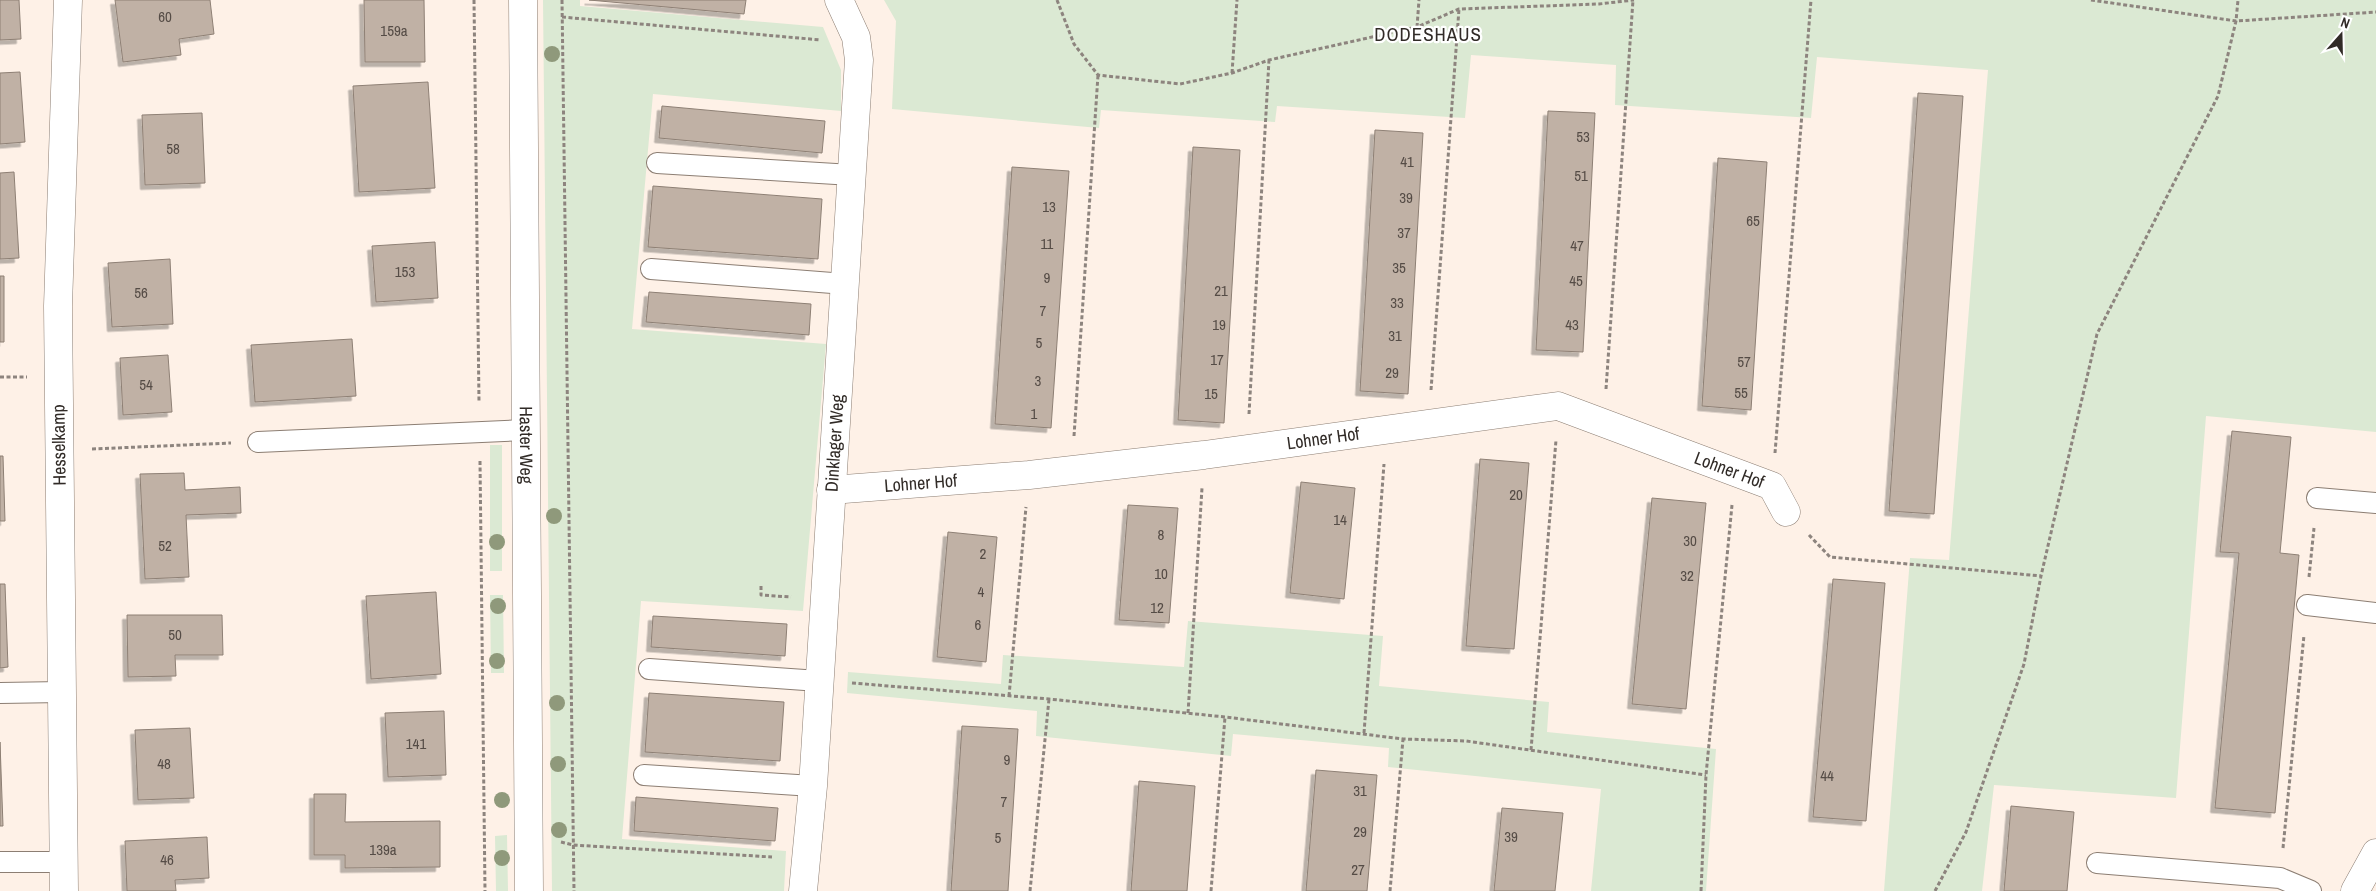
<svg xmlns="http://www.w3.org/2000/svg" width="2376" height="891" font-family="'Archivo Narrow',sans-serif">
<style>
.green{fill:#dbe9d3}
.building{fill:#c0b1a5;stroke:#8e8075;filter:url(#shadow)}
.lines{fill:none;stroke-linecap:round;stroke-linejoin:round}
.lane-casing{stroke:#8c7e73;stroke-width:22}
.street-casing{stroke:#8c7e73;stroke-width:29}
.secondary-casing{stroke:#8c7e73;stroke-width:29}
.path{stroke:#8d847e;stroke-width:3;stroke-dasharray:4 2.5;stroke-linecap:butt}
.lane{stroke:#fff;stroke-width:20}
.street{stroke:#fff;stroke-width:28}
.secondary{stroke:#fff;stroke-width:28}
.tree{fill:#8f997b}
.labels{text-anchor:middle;stroke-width:4.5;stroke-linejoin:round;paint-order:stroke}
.number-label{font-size:15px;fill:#554c46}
.street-label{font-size:18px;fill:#312b27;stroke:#fff}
.neighbourhood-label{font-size:19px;letter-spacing:1px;fill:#312b27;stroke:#fff}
</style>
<defs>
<filter id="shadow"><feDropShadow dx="-4.5" dy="4.5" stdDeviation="0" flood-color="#0004"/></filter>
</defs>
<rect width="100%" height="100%" fill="#fef1e7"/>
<path class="green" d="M543,0H580V6L823,27L841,70V111L653,94L632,329L826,344L803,611L641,601L622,839L786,851L784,891H552Z
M884,0H2376V432L2206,416L2176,798L1994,785L1982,891H1884L1910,558L1949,560L1988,70L1817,57L1811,118L1615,105L1616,65L1471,55L1465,118L1277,106L1275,122L1101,110L1099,128L892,109L896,21Z
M490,445H502V571H490Z
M490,595H503L504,673H491Z
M1188,621L1383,636L1379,686L1549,702L1547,732L1716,749L1706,891H1591L1601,789L1388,767L1389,748L1233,734L1231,756L1036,736L1037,711L847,693L848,672L1001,684L1003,655L1184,667Z
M507,835L508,891H496L495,836Z"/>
<path class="building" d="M0,0H19L21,39L0,40Z
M115,0H210L214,34L179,39L181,55L123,62Z
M364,0H424L425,62H365Z
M589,0H746L744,14Z
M20,72L25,142L0,144V73Z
M428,82L435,188L359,192L353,86Z
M1918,93L1963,96L1934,514L1889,511Z
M662,106L825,121L822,153L659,138Z
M1548,111L1595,113L1583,352L1536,350Z
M202,113L205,183L145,185L142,115Z
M1375,130L1423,133L1408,394L1360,391Z
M1193,147L1240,150L1224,423L1178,420Z
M1718,158L1767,162L1751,410L1702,406Z
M1012,167L1069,171L1051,428L995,424Z
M14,172L19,258L0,259V173Z
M653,186L822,199L818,259L648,247Z
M435,242L438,298L376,302L372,246Z
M170,259L173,324L112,327L108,263Z
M0,276H4V342H0Z
M649,292L811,304L809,335L646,322Z
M352,339L356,396L255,402L251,345Z
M168,355L172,412L123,415L120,358Z
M2232,431L2291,437L2280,553L2299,555L2275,813L2215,808L2239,553L2220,552Z
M0,456H3L5,521H0Z
M1480,459L1529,463L1514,649L1466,646Z
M184,473L185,490L240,487L241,513L186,515L189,577L145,579L140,474Z
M1301,482L1355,488L1344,599L1290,593Z
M1652,498L1706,503L1686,709L1632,704Z
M1128,505L1178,508L1169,623L1119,620Z
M948,532L997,537L986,662L937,657Z
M1833,579L1885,583L1866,821L1813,817Z
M0,584H5L8,667L0,668Z
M436,592L441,674L371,679L366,596Z
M127,615H222L223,655H175L176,676L128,677Z
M653,616L787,624L785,656L651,647Z
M649,693L784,702L780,761L645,752Z
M444,711L446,775L388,777L385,713Z
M962,726L1018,729L1008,891H951Z
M190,728L194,798L138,800L135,730Z
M0,742L3,826H0Z
M1316,770L1377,775L1367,891H1306Z
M1139,781L1195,786L1187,891H1131Z
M314,794H346L345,822L440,821V867L345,868V855H314Z
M636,797L778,808L775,841L634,831Z
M2011,806L2074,812L2067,891H2004Z
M1502,808L1563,813L1555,891H1494Z
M207,837L209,878L175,880L176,891H127L125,841Z"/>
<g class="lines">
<g class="lane-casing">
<path id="lane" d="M657,163L852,175
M651,269L845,284
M258,442L525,430
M2317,498L2376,503
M2307,605L2376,613
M649,669L819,681
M0,693L62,692
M644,775L813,786
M0,862H64
M2097,863L2280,878L2311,891"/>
</g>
<g class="street-casing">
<g id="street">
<path id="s1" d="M831,490L1029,475L1204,455L1558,406L1772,486L1786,512"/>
<path d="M64,891L58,306L68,0"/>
<path id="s2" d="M803,891L813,786L859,60L856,37L839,0"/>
</g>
</g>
<g class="secondary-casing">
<g id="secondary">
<path id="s3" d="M523,0L529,891"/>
<path d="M2355,891L2376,853"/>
</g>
</g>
<path class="path" d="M474,0L479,402
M562,0L574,891
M1057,0L1074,44L1098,75L1180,84L1232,73L1269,60L1417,27L1459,9L1599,4L1634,0
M2091,0L2236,21L2376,12
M562,17L821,40
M1417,27L1419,0
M1232,73L1237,0
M0,377H27
M1606,389L1633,0
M1431,390L1459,9
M1249,414L1269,60
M1074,436L1098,75
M92,449L231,443
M1775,453L1811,0
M480,461L485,891
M1809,535L1830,557L2041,576
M2309,577L2314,528
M761,586V595L791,597
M852,683L1049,699L1225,717L1403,739L1466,741L1706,775
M1009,696L1026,507
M1188,713L1202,488
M1364,733L1384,464
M1531,750L1556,440
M561,842L573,845L772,857
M2283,848L2304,635
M1030,891L1049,699
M1211,891L1225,717
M1390,891L1403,739
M1701,891L1706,775L1732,505
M1935,891L1966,832L2024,664L2041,576L2097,334L2218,96L2236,21L2238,0"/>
<use href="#lane" class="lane"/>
<use href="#street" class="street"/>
<use href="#secondary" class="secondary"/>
</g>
<g class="tree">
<circle cx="552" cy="54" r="8"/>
<circle cx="554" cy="516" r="8"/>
<circle cx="497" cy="542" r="8"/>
<circle cx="498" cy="606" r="8"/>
<circle cx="497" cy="661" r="8"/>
<circle cx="557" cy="703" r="8"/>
<circle cx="558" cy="764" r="8"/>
<circle cx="502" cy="800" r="8"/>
<circle cx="559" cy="830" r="8"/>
<circle cx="502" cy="858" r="8"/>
</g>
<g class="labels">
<g class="number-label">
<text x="165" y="22">60</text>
<text x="394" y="36">159a</text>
<text x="1583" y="142">53</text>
<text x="173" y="154">58</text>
<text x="1407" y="167">41</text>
<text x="1581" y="181">51</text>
<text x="1406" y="203">39</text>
<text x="1049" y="212">13</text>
<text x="1753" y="226">65</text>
<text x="1404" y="238">37</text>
<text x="1047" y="249">11</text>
<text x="1577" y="251">47</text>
<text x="1399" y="273">35</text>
<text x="405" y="277">153</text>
<text x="1047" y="283">9</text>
<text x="1576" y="286">45</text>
<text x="1221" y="296">21</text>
<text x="141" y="298">56</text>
<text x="1397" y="308">33</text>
<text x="1043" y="316">7</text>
<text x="1219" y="330">19</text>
<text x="1572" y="330">43</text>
<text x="1395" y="341">31</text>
<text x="1039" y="348">5</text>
<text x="1217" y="365">17</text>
<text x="1744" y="367">57</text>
<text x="1392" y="378">29</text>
<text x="1038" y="386">3</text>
<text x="146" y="390">54</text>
<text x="1741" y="398">55</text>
<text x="1211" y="399">15</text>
<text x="1034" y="419">1</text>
<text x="1516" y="500">20</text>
<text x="1340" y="525">14</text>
<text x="1161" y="540">8</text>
<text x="1690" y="546">30</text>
<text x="165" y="551">52</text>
<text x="983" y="559">2</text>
<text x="1161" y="579">10</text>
<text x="1687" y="581">32</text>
<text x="981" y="597">4</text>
<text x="1157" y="613">12</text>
<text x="978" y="630">6</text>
<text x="175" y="640">50</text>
<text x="416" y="749">141</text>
<text x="1007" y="765">9</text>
<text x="164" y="769">48</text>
<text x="1827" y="781">44</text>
<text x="1360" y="796">31</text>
<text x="1004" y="807">7</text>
<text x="1360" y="837">29</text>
<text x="1511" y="842">39</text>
<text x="998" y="843">5</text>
<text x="383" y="855">139a</text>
<text x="167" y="865">46</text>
<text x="1358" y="875">27</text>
</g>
<g class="street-label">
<text dy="6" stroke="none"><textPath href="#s1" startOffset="495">Lohner Hof</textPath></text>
<text dy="6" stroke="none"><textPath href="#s2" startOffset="449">Dinklager Weg</textPath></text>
<text transform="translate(59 445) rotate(-91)" y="6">Hesselkamp</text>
<text dy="6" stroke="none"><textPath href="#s3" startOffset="445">Haster Weg</textPath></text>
<text dy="6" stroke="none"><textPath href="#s1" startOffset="915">Lohner Hof</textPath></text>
<text dy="6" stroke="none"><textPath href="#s1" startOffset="90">Lohner Hof</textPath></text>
</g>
<g class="neighbourhood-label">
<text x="1428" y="41">DODESHAUS</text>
</g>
</g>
<g transform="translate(2341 35) rotate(20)" stroke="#ffffff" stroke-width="4" paint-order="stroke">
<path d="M0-4L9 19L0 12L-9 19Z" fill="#312b27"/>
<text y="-8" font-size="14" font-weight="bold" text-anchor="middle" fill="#312b27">N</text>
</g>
</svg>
